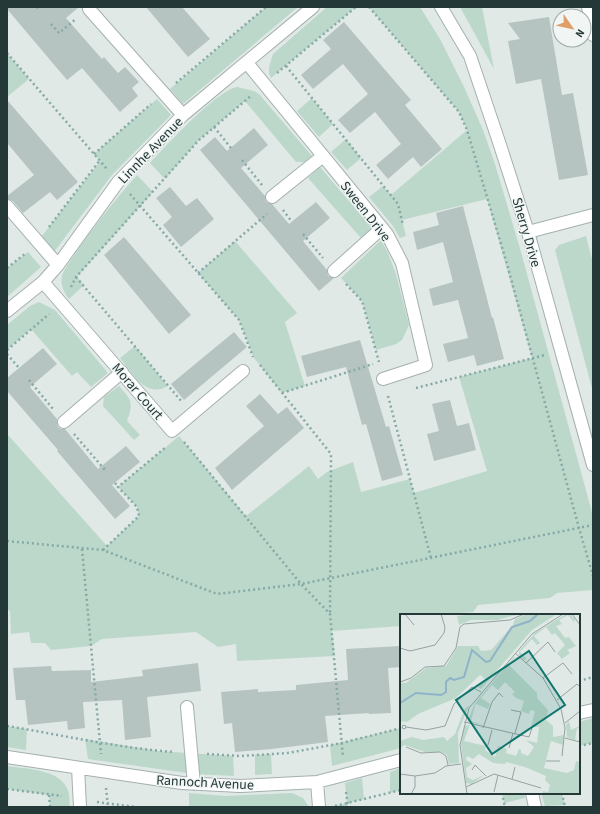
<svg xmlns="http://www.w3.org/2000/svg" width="600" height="814" font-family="'Source Sans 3',sans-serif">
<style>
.green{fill:#bcd8ca}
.building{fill:#b6c4c1}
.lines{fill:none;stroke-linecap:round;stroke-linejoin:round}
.minor-casing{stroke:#a4b0af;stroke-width:14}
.path{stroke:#85a9a6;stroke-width:2.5;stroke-dasharray:2 3;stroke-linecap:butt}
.minor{stroke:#fff;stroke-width:12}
.labels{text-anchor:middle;stroke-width:3;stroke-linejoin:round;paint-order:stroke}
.street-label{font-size:14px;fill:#233837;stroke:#f1f6f5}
.inset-river{fill:none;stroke:#8fb3c8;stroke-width:2}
.inset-road{fill:none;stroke:#95a2a1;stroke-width:1}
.view{fill:#0f766e;fill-opacity:0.15;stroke:#0f766e;stroke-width:2}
.inset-edge{fill:none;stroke:#233837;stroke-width:2}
</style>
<rect width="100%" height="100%" fill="#e1e9e7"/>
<path class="green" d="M266,7H298L183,104L170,89Z
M327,7H356L271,78L269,73V67L273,54Z
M369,7H420L440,39L465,89L483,130L495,164L521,252L593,516V590L557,593L550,598L478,605L473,612L437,615H401V626L332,631L335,656L237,661L236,644L218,647L196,632L102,639L91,646L51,650L45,643H31L29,632L11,634L10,611L7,609V436L8,435L107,546L139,516L137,507L118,487L179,436L246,516L309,466L318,479L327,472L353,462L361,492L410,479L414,493L487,471L459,377L532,358L487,199L402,220L406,236L400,238L393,226L369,197L383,186L391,195L467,130L459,112Z
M460,7H482L494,69Z
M7,53L29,79L7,97Z
M237,87L254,91L259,94L312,156L304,162H296L245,101L199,140L165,179L150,163C167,145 216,91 237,87Z
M312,98L333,124L319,137L297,111Z
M157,99L171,115L112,175L54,252L42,236L100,161L94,154Z
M346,139L361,158L347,170L331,152Z
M320,167L372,228L361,238L308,178Z
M137,175L153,192L77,277L84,285L69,299C64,292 60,285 62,276C64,269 69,263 73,257C92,229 114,201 137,175Z
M586,236L593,263V392L555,250L559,245Z
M381,240L388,253L396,274L409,325L402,340L396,344L376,350L362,301L341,278Z
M235,241L297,313L285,322L305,386L282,393L254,358L239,320L198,273Z
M28,252L41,267L7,297V268Z
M39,302L55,310L108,373L91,387L77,372L72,376L31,329L7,350V325L30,306Z
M135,346L168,386C146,399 132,373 120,358Z
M119,386C131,399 134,403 127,421L140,435L134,440L103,406L104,397Z
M593,718V743L579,746V722Z
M7,726L27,729L26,750L7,747Z
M401,728V748L332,766L330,745Z
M85,739L158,751L233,756L234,776L194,774L88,759Z
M271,754L272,774L255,775V755Z
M7,766C26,769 58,769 67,788C70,794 69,801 70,807H50L49,795L7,789Z
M401,768V790L390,793V772Z
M362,778L364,799L348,803V807H331L347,803L345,783Z
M189,793L225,796L292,793L303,798L309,807H189Z
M502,793H524L525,798L504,803Z
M541,793H562L565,805L545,806Z"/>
<path class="building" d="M7,7H79L66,18L102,59L104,57L118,73L125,67L139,82L132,88L138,96L120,112L82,68L67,80L7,9Z
M146,7H182L210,39L188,57Z
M549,17L562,95L573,93L588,175L559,180L541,79L516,84L508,41L520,39L508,23Z
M344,22L411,100L405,105L442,149L421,167L413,157L388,179L376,165L401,144L375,112L350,133L338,120L368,94L343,64L313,89L301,75L331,49L323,40Z
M7,100L78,182L57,200L50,192L23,213L13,201L7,199V196L34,175L7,143Z
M254,128L268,145L241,168L265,196L266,202L272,204L289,224L316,202L330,218L303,241L327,270L328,276L334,278L319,291L200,150L215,137L227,151Z
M170,187L186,206L197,198L214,219L181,247L163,225L172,217L156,198Z
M463,206L492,318L493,317L504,359L477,366L474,355L448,362L443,344L468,338L458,300L433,306L429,289L453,282L443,242L417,250L413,232L439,225L436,213Z
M124,237L191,315L169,334L104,255Z
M234,332L247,347L184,400L171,384Z
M360,340L386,427L389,426L403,475L382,481L366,424L362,425L346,367L307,377L301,356Z
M43,348L57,364L30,387L57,419V423L58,427L61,429H65L98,469L126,446L140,462L112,485L130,506L115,519L57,451L58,450L7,391V378Z
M260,394L278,414L287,407L304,428L232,490L215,468L264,426L246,406Z
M450,400L457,426L469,423L476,450L434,461L427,434L439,431L432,404Z
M401,646V667L388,668L391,713L369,714V713L325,716L328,742L272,749L235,752L232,723L224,724L221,692L258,689V692L296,690V685L348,680L346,649Z
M198,663L201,691L147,697L151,737L125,740L122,700L83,702L85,728L68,730L67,721L28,725L25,700H16L13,668L51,666L52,671L91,670V682L143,676L142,670Z"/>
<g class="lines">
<g class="minor-casing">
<path id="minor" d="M441,7L470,56L499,142L528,232L593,465
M588,7L593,35
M89,9L183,115
M247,63L387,234L402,263L426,365L383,379
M272,197L323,156
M7,206L58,265
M528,232L593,215
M334,271L382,228
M43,282L172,431L243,371
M7,311L43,282L58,265L118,182L183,115L313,7
M64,422L122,372
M187,707L194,784
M579,713L593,710
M7,757L182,783L240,786L317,782L401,760
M78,768L80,807
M317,782L319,807
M532,793L535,807"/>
</g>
<path class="path" d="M37,7L40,11
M369,7L459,112L467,130L507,264L579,528L593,576
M51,24L59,33L76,19
M7,53L107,169
M286,66L398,204L403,225
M277,73L356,7
M176,83L266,7
M214,127L231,148
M94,154L151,104
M242,160L262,185
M130,194L239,320L253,357
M283,210L292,222
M49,227L100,160
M303,234L323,258
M7,268L26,253
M198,273L267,214
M76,277L182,402
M346,284L362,301L379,362
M71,287L76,277L199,140L252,95
M7,350L49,314
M7,354L19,368
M260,365L331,454L330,613
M29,380L53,409
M416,388L545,355
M282,393L373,364
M388,396L431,558
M74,434L105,470
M184,442L301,584L330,614L343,757
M115,483L118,487
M7,541L103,550L217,594L301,584L331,578L593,525
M82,549L101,754
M103,550L139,516L137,507L118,487L166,447
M579,681L593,677
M7,726C62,735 118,748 174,752
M579,746L593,743
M207,754L241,756L288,753L342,743L401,728
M106,788L108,807
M7,789L62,796
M346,792L348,807
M502,793L505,807
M562,793L565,807
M49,795L50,807
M97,802L136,807
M335,806L401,790"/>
<use href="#minor" class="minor"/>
</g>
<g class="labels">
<g class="street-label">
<text transform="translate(150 150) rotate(-46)" y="5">Linnhe Avenue</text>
<text transform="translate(366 211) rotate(52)" y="5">Sween Drive</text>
<text transform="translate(527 232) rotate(74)" y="5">Sherry Drive</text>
<text transform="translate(138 391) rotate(49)" y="5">Morar Court</text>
<text transform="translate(205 782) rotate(3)" y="5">Rannoch Avenue</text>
</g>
</g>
<g transform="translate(400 614)">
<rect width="180" height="180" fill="#e1e9e7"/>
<path d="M77,0H116V1L97,6H71L59,11L57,2ZM127,0H157L132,16L81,75L78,73L85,65L80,61L56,84L18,100L7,108L0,107V69H6L26,54L46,52L58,32H78L81,37L91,36L113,11L115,5ZM166,0H170L175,6L174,8L168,1L159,6L162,10L156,12L165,24L169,23L176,32L167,36L170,39L162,45L157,39L165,31L155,19L152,21L146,13L134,22L140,29L137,31L132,25L120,38L127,45L124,46L119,41V37L135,19ZM114,43L119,44H115L109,51L137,79V84L148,96L146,106L153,112V123L164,121L163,131L151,127L144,154L167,159L174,156L176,147L180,148V180H142L143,177L148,178L150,171L145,166L146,162L125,153L106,148L105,150L93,149L79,140L73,145L67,142L66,146L72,150L66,154L67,163L73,166L84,161L72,170L66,169L61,130L64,112L70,111L64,127L86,132L85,136L95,143L98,132L107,135L106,139L116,142L119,135L121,136V139L128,142L134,133L126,126L137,129L139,113H131L135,97L130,96L129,100L121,97L124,87L116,84L112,80L115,78L105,68L98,76L92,71L81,84L90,90L88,95L76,90L75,92L71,107L83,111L67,108L75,89ZM69,91L58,119L59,149L49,150L47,141L41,138H25L4,131L0,134V127L12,123L23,126L44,123L47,127L55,120L64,96ZM169,107L171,116L180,112V115L177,114L175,126L167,123L166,111Z" fill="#bcd8ca"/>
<path class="inset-river" d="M0,89L16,79L41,81L46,78V68L50,64L54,66L64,63L72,36L86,48L90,47L112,13L130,7L138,0"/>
<path class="inset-road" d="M5,0L14,11M172,0L180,11M0,34L10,37L35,31L44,19L45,13L41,0M115,39L143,64L161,95L165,114L162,142M126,49L148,28L155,38M143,64L163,49L172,60M0,68L11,64L25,53L44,52L56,34L60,13L64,10L110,6L124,0M157,86L177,70L180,73M111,96L121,98L115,119M64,108L129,123L132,114M165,109L180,97M3,111L6,112L5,115L2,114ZM6,113L26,116L45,112L54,90L72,73L81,78M83,114L92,88L99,79L103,83M165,124L180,128M88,131L92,116M6,133L21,139L40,138L46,142L48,151M109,134L113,119M146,147H160M72,156L75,151L86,162M0,160L15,162L35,159L46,152L61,150M112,165L115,153M66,173L94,160L141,174M94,178L98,161M11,180L15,173V162M67,180L60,131L69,94L132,20L163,0"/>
<path class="view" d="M129,37L165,91L92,140L56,86Z"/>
<rect width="180" height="180" class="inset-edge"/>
</g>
<rect width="600" height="814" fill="none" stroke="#233837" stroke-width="16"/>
<g transform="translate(572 28) rotate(124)"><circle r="19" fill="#f1f6f5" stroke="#9faaa9"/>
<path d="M0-3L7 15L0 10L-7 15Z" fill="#e09f68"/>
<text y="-6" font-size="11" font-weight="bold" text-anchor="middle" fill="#233837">N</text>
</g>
</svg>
